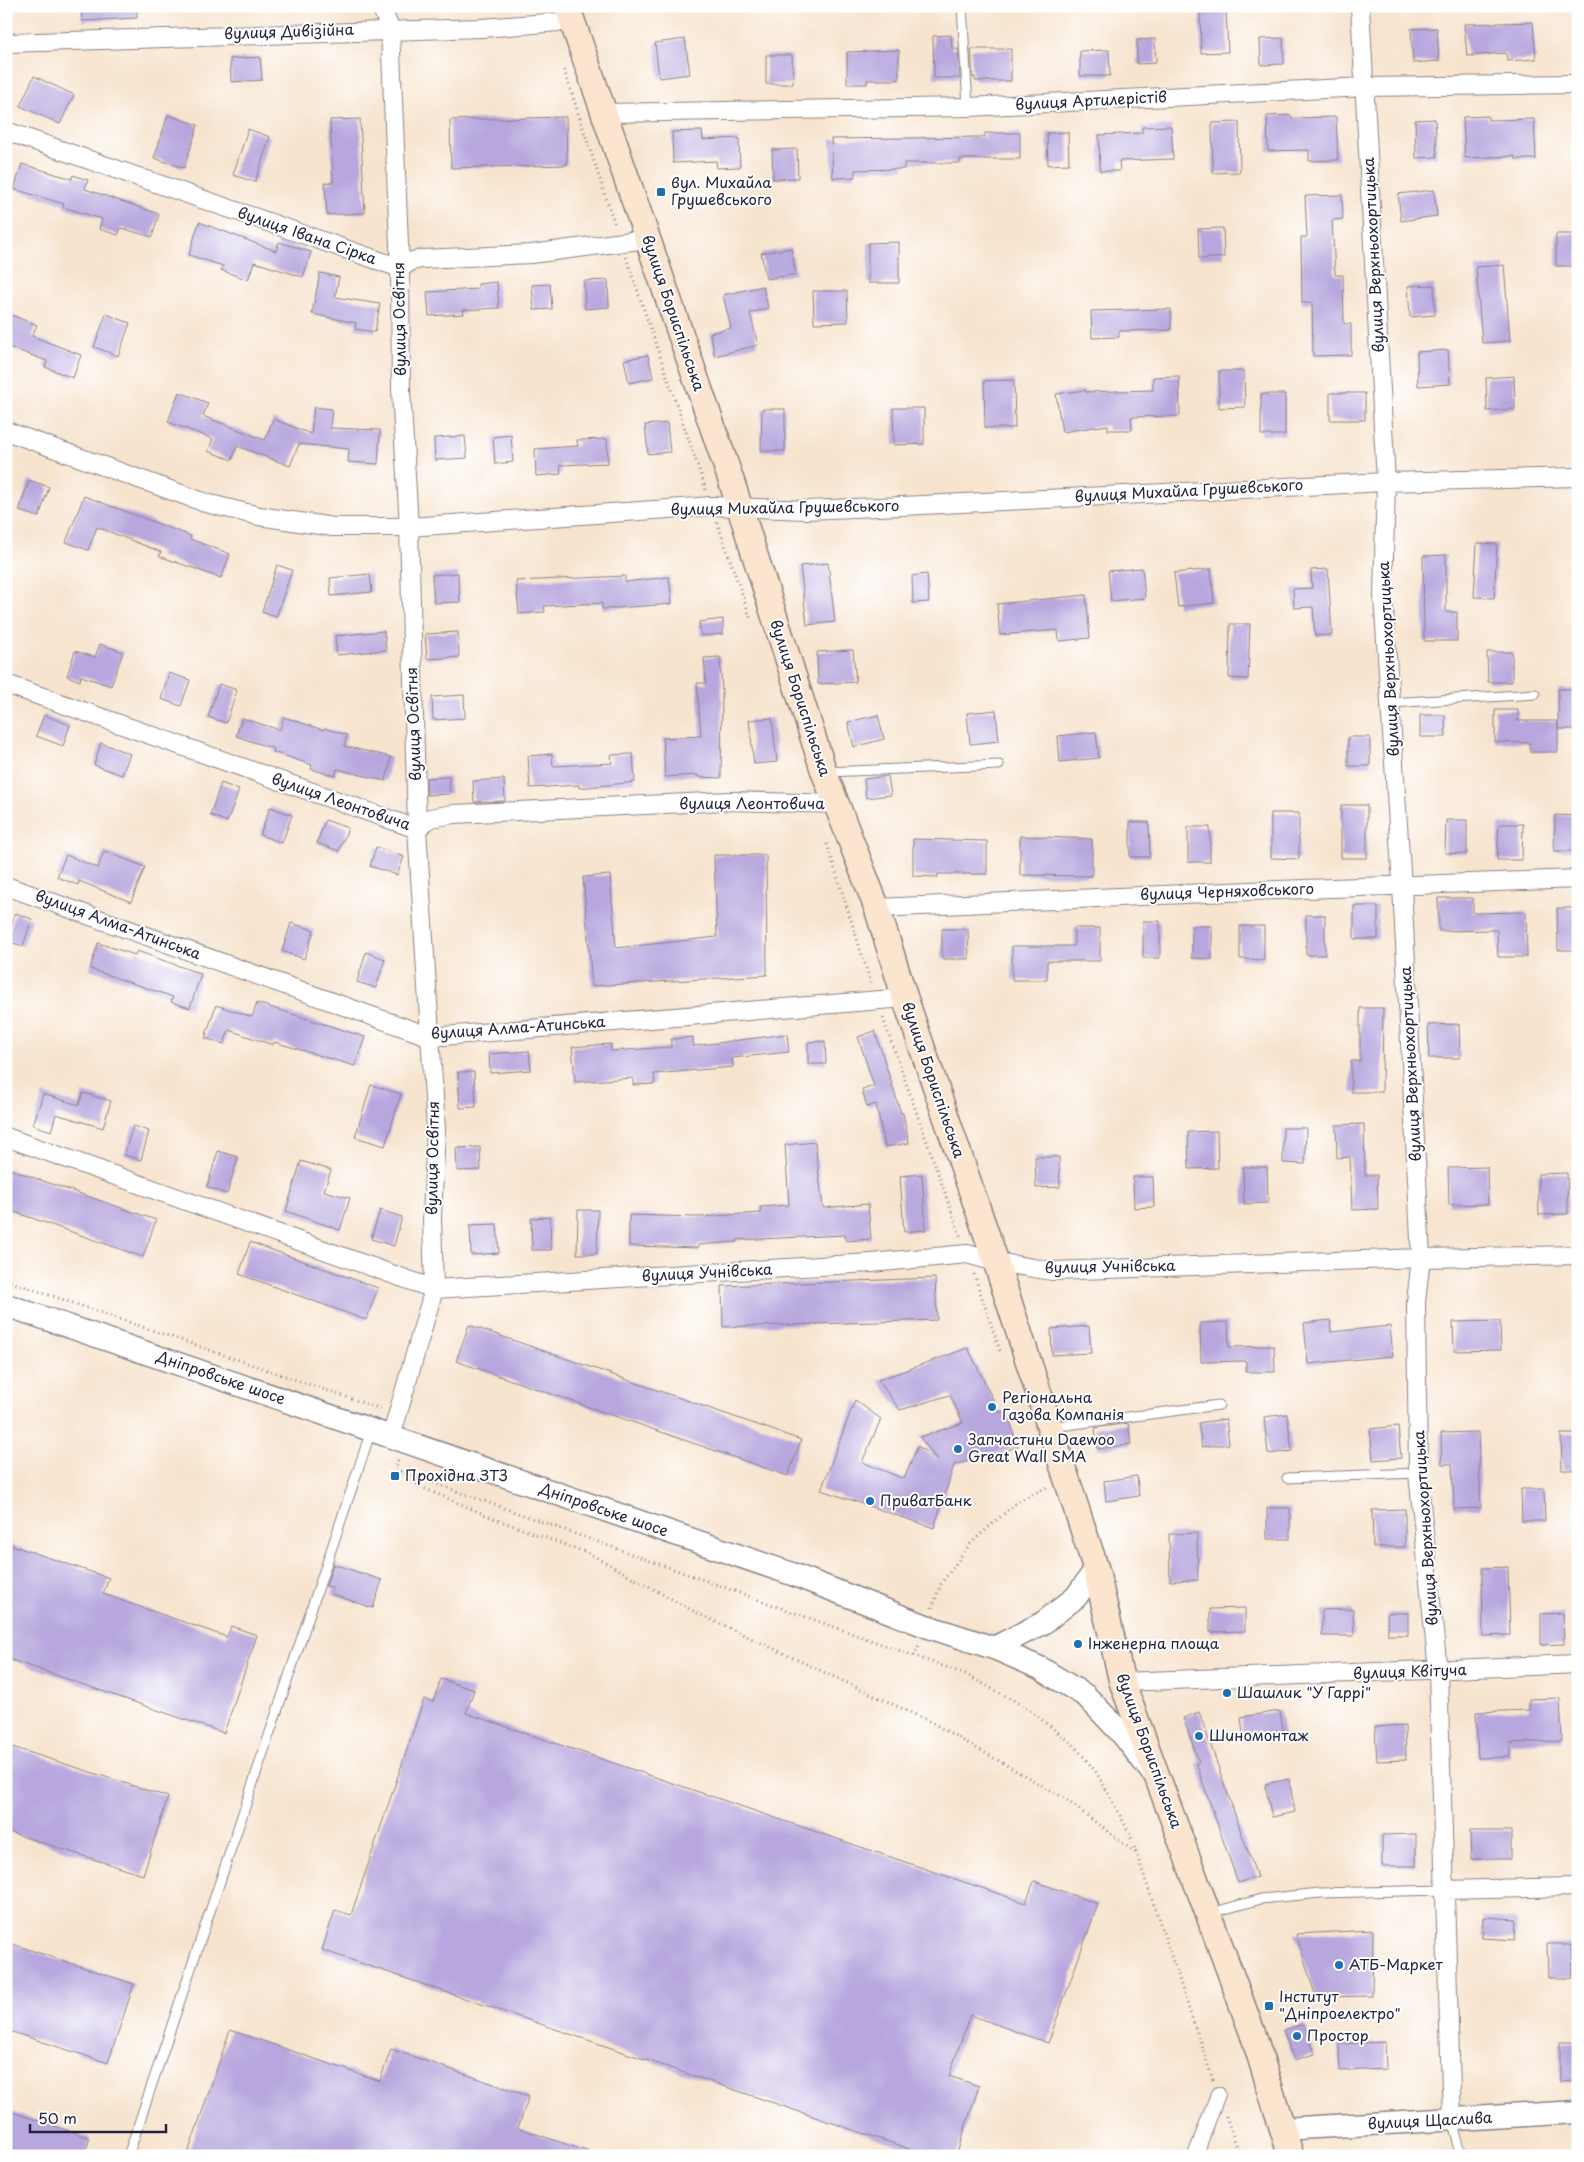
<svg xmlns="http://www.w3.org/2000/svg" width="1584" height="2162" font-family="'Playpen Sans',sans-serif">
<style>
.building{fill:#b7a7de}
.lines{fill:none;stroke-linecap:round;stroke-linejoin:round}
.service-casing{stroke:#8c8385;stroke-width:11}
.pedestrian-casing{stroke:#8c8385;stroke-width:16}
.minor-casing{stroke:#8c8385;stroke-width:20}
.tertiary-casing{stroke:#8c8385;stroke-width:25}
.secondary-casing{stroke:#8c8385;stroke-width:28}
.path{stroke:#8c8385;stroke-width:3;stroke-dasharray:1 4;stroke-linecap:butt}
.service{stroke:#fff;stroke-width:9}
.pedestrian{stroke:#fff;stroke-width:14}
.minor{stroke:#fff;stroke-width:18}
.tertiary{stroke:#fff;stroke-width:22}
.secondary{stroke:#fce5cf;stroke-width:25}
.poi-dot{fill:#1f6fb2;stroke:#fff;stroke-width:2}
.labels{text-anchor:middle;stroke-width:4;stroke-linejoin:round;paint-order:stroke}
.street-label{font-size:15px;fill:#22223b;stroke:#fff}
.poi-label{font-size:15px;fill:#22223b;stroke:#fff;text-anchor:start}
</style>
<rect width="100%" height="100%" fill="#fff"/>
<filter id="ink" filterUnits="userSpaceOnUse"><feTurbulence type="fractalNoise" baseFrequency=".02" numOctaves="2"/><feDisplacementMap in="SourceGraphic" scale="10" xChannelSelector="R" yChannelSelector="G"/><feConvolveMatrix kernelMatrix="1 2 1 2 8 2 1 2 1" color-interpolation-filters="sRGB"/></filter>
<filter id="wash" filterUnits="userSpaceOnUse"><feTurbulence type="fractalNoise" baseFrequency=".0096" numOctaves="4" result="noise"/><feDisplacementMap in="SourceGraphic" scale="20" xChannelSelector="R" yChannelSelector="G"/><feGaussianBlur stdDeviation="1.12" result="paint"/><feColorMatrix in="noise" values="0 0 0 0 0 0 0 0 0 0 0 0 0 0 0 0 0 1.4 0 .05"/><feComposite in="paint" operator="in"/></filter>
<g filter="url(#wash)">
<rect width="100%" height="100%" fill="#f7e4cf"/>
<g id="blocks">
<path class="building" d="M81,6H137V18L82,21Z
M1226,10L1228,52L1201,53L1200,11Z
M1533,22L1536,59L1507,61L1506,53L1467,56L1464,24Z
M1437,28L1439,61L1413,63L1411,29Z
M951,35L952,49H958L960,78H934L933,36Z
M1283,38L1284,64L1261,65L1260,39Z
M685,39L690,74L659,78L655,43Z
M1155,39L1156,63L1137,64V40Z
M971,49H1011V81H975V77L973,78Z
M899,50V80H867V84H847V52Z
M1109,50L1110,76H1080V51Z
M766,55H792L793,84H766Z
M260,57L262,80L231,82L230,59Z
M34,76L74,95L60,124L20,106Z
M168,115L198,125L184,168L154,158Z
M1291,115V118L1336,117L1338,160L1309,161V150L1268,151L1267,116Z
M1488,116V120L1534,119L1536,159H1515V156L1465,158L1463,117Z
M566,117L567,165L451,168L450,120Z
M360,119L365,213L327,215L325,183L333,182L330,120Z
M1435,119L1437,157L1416,158L1415,120Z
M1239,122L1240,172L1213,173L1212,123Z
M1171,126L1173,159L1119,161L1120,171H1100L1099,135L1142,133V127Z
M248,129L270,137L255,182L233,175Z
M702,131L703,140L739,138L740,167L717,168L716,161L673,163L672,132Z
M1068,132L1069,164L1048,165L1047,133Z
M985,133H1020V159H960V163H904V169L855,170V177L833,178L831,139L985,137Z
M797,149L798,178L773,179L772,150Z
M22,164L72,179L73,175L88,180L85,189L159,214L152,237L121,228L118,235L99,229L102,219L63,207L64,204L14,189Z
M1434,190L1437,216L1401,221L1398,194Z
M1342,195L1343,219L1332,220L1335,275H1343L1344,324H1351V355L1313,356L1312,303H1302L1301,237H1307L1305,196Z
M199,222L276,251L279,242L311,252L303,277L254,262L248,280L221,270L223,266L189,255Z
M1223,228L1224,257L1199,259L1198,229Z
M1556,234H1578V266H1556Z
M899,242V283H868V243Z
M791,248L796,274L766,279L761,253Z
M1504,265L1510,341L1482,343L1476,267Z
M320,273L339,277L335,297L380,304L375,332L355,329L356,323L312,314Z
M608,280L609,307L585,309L584,281Z
M497,282L499,308L463,310L464,314L429,316L427,292L478,289V284Z
M550,284L552,309L534,310L532,285Z
M1434,285L1435,315L1410,317L1408,286Z
M763,286L768,308L750,313L758,345L715,356L710,333L731,328L723,295Z
M813,291H847L848,322L814,323Z
M1171,309V330L1119,331V337L1092,338L1091,311Z
M6,313L37,325L32,336L81,355L73,378L45,367L47,361L6,346Z
M106,314L130,323L118,356L94,347Z
M1448,350L1450,384L1418,386L1417,352Z
M648,355L653,378L629,383L624,360Z
M1219,371H1244L1245,407L1219,408Z
M1179,376L1180,416L1131,417L1132,430H1108V425L1062,432L1056,394L1085,390V392L1153,390V377Z
M1514,376L1515,409L1487,411L1486,378Z
M1014,380L1015,428H985L984,381Z
M179,392L208,403L203,416L265,440L273,419L311,434L314,407L332,409L330,428L380,430L378,464L348,462L349,449L299,444L290,466L237,446L232,460L208,451L213,439L168,422Z
M1330,393H1365V420H1330Z
M1261,394H1285V435H1261Z
M893,408H924V444L894,445Z
M762,409H785V451H761Z
M667,423L670,452L648,454L645,425Z
M511,435L513,462L495,464L493,437Z
M465,436L467,458L435,460L434,438Z
M607,439L608,463L560,465L561,474L536,476L535,449L578,446L577,440Z
M29,480L49,487L39,517L19,511Z
M84,496L191,536L190,539L230,554L221,578L159,556L161,552L97,527L88,550L66,542Z
M1477,543L1497,544L1494,598L1474,597Z
M1446,555V612H1457V641H1424L1423,556Z
M828,563L835,622L807,625L800,566Z
M277,565L292,570L276,617L262,612Z
M1142,568L1145,598L1111,601L1108,571Z
M1211,569L1214,603L1178,607L1174,573Z
M1328,569L1332,635L1315,636L1313,607L1294,608L1293,589L1312,588L1311,570Z
M458,573L460,602L434,603L432,575Z
M370,574L372,592L331,596L330,578Z
M927,574L929,602L913,603L912,576Z
M625,576V582L669,577L672,604L602,609V603L544,606L545,612L519,614L516,581Z
M1086,595L1090,638L1059,641L1058,630L1000,635L997,604Z
M723,619V634L701,636L699,622Z
M1230,624H1250L1248,679L1229,678Z
M384,631L386,650L337,655L335,636Z
M458,632L459,657L427,659L425,634Z
M100,644L123,652L111,686L81,676L80,681L67,676L75,651L95,657Z
M853,650L856,682L818,684L817,652Z
M1487,652H1512V682H1488Z
M720,657L722,691L721,778L698,777V775L665,777L663,738L701,736L697,683H706L704,658Z
M169,673L190,680L181,706L161,699Z
M219,684L237,690L226,723L208,717Z
M1558,689H1576V729H1558Z
M464,695L465,718L433,720L432,697Z
M996,710L999,741L970,744L967,713Z
M1495,710H1518V721H1558V752H1530V743L1495,742Z
M44,715L70,725L63,746L36,736Z
M878,715L884,739L854,747L848,722Z
M1420,715H1445L1446,737H1420Z
M284,717L323,730L324,728L347,735L344,746L391,757L386,781L337,769L335,776L311,769L312,765L273,752L274,749L236,736L242,718L280,730Z
M772,718L777,762L754,764L749,720Z
M1096,732L1099,758L1060,762L1058,736Z
M1348,737H1370V766H1348Z
M101,743L130,754L122,775L94,765Z
M552,754L553,766L612,763L611,755L633,754L635,782L579,788V785L530,788L528,756Z
M888,776L891,795L866,798L864,779Z
M449,777L450,794L427,795L426,778Z
M504,779L505,801L474,802L473,781Z
M221,783L239,790L227,822L210,815Z
M1341,805H1367V858H1341Z
M270,807L292,815L282,843L260,835Z
M1271,813H1299V859L1271,858Z
M1555,815L1577,816L1576,851H1554Z
M325,820L348,828L339,851L317,843Z
M1446,820H1467V854L1445,853Z
M1130,822H1149L1150,857H1130Z
M1499,824H1523L1522,860H1497Z
M1188,827H1210V862H1188Z
M1020,836L1092,839V876L1020,875Z
M913,839L987,841V874H938V877L913,876Z
M376,847L404,857L397,875L370,866Z
M104,851L145,867L131,902L79,881L78,885L57,877L66,855L98,868Z
M714,855H766L767,975L592,986L583,877L610,875L616,948L717,937Z
M1438,898H1473V913L1526,912L1527,957H1498L1497,930L1439,931Z
M1354,906H1378V939H1354Z
M1557,908H1577L1578,950H1558Z
M15,913L32,919L23,946L6,941Z
M1306,915H1325V955H1306Z
M1143,921H1160V958H1143Z
M291,923L314,930L304,959L282,951Z
M1192,926H1212V959L1192,958Z
M1240,926H1264V960L1240,959Z
M1074,928H1100V961H1047V980H1012V946H1074Z
M942,929H968L969,959H942Z
M98,943L135,955L137,951L201,974L190,1008L171,1002L173,997L90,969Z
M366,952L385,959L376,988L357,982Z
M257,1003L365,1037L355,1066L274,1042L273,1045L229,1030L224,1044L205,1038L216,1005L252,1017Z
M1360,1008H1383L1382,1092H1351V1061H1360Z
M1459,1024L1460,1058H1429L1428,1025Z
M875,1031L901,1113H903L909,1143L885,1147L876,1104L867,1107L862,1090L874,1086L858,1037Z
M787,1034L789,1052L732,1058L733,1067L654,1074L655,1084L633,1085V1078L575,1082L572,1047L611,1044V1051L671,1047V1039L693,1037V1046Z
M825,1041L826,1064H808V1042Z
M529,1051L531,1070L490,1073L489,1054Z
M458,1072H474L476,1107L460,1108Z
M371,1085L401,1094L385,1146L355,1137Z
M83,1093L111,1101L103,1128L56,1114L51,1131L33,1125L43,1094L79,1105Z
M1364,1124L1365,1175H1377L1378,1209L1352,1210L1350,1157L1337,1158L1336,1125Z
M133,1126L149,1131L141,1160L124,1155Z
M1283,1128H1306L1305,1164L1283,1163Z
M1217,1131L1218,1168L1189,1169L1188,1132Z
M815,1142L823,1208L868,1204L871,1239L846,1241L845,1235L737,1240V1242L698,1245V1248L629,1246V1215L698,1217L761,1213L760,1207L789,1205L785,1145Z
M480,1147L481,1170L457,1171L456,1148Z
M218,1151L238,1157L227,1194L207,1187Z
M1035,1157H1059L1060,1187L1036,1188Z
M301,1161L331,1170L324,1191L350,1198L340,1230L286,1211Z
M1243,1167H1267L1268,1203L1244,1204Z
M1487,1167L1488,1204L1449,1205L1448,1168Z
M6,1168L156,1220L143,1257L6,1209Z
M1567,1173L1568,1214L1539,1215L1538,1174Z
M922,1174L926,1230L904,1232L900,1176Z
M1133,1177H1153L1154,1207L1134,1208Z
M380,1210L402,1217L394,1246L371,1239Z
M578,1210H598L597,1254H577Z
M550,1217L551,1250H532L531,1218Z
M497,1224L499,1253L471,1255L470,1225Z
M250,1242L378,1288L366,1320L239,1274Z
M935,1278L937,1320L723,1327L722,1286Z
M1330,1320L1331,1332L1390,1326L1393,1356L1308,1364L1304,1323Z
M1500,1321L1501,1350L1454,1351L1453,1322Z
M1228,1322L1229,1347L1274,1346L1275,1372H1246V1361L1201,1362L1200,1323Z
M469,1325L801,1440L788,1476L456,1361Z
M1089,1326L1091,1353L1052,1355L1051,1329Z
M968,1348L999,1412H1007L1018,1447L954,1465L934,1528L821,1490L855,1400L881,1419L862,1462L904,1479L918,1446L937,1460L920,1437L963,1423L950,1395L900,1410L878,1380Z
M1287,1414L1292,1451L1268,1454L1264,1417Z
M1226,1419L1229,1444L1202,1447L1198,1423Z
M1128,1423L1131,1444L1098,1449L1095,1428Z
M1398,1426L1401,1458L1373,1460L1370,1429Z
M1478,1432L1481,1508L1454,1509L1452,1464H1442L1441,1433Z
M1561,1434H1578V1470H1562Z
M1137,1476L1139,1496L1106,1501L1104,1481Z
M1521,1489H1544L1545,1521H1522Z
M1267,1508H1290V1539H1267Z
M1405,1509V1547H1373L1372,1510Z
M1197,1533L1198,1580L1170,1581L1169,1534Z
M11,1545L109,1578L103,1594L227,1637L231,1626L257,1635L224,1733L6,1658V1560Z
M333,1564L382,1580L373,1608L331,1594L333,1588L326,1586Z
M1508,1567L1510,1635L1483,1636L1482,1568Z
M1245,1608V1631L1210,1632V1609Z
M1353,1609L1354,1636H1322V1610Z
M1387,1613H1408V1635H1388Z
M1563,1613L1564,1644L1541,1645V1614Z
M441,1679L474,1690L466,1713L1026,1903L1034,1881L1098,1904L1048,2043L970,2015L949,2076L979,2086L956,2156H930L322,1950L335,1910L351,1915L424,1699L433,1702Z
M1560,1698L1562,1741L1510,1743V1757L1478,1758L1476,1712L1529,1710V1699Z
M1280,1711L1284,1735L1244,1741L1241,1717Z
M1199,1712L1257,1877L1238,1883L1196,1763L1199,1762L1183,1718Z
M1405,1725L1406,1760L1377,1761L1375,1727Z
M6,1745L168,1797L143,1875L6,1831Z
M1289,1779L1295,1812L1272,1817L1265,1784Z
M1470,1831H1511V1859H1471Z
M1416,1834V1866H1382V1835Z
M1483,1917L1516,1919L1515,1940L1482,1938Z
M1373,1930L1372,1996L1316,1997L1296,1934Z
M6,1942L134,1984L108,2063L6,2030Z
M1547,1944H1572L1573,1978H1548Z
M1304,2024L1315,2054L1294,2060L1283,2030Z
M230,2030L380,2081L391,2049L529,2096L518,2128L593,2153V2156H187Z
M1385,2042L1386,2069L1340,2071L1339,2044Z
M1560,2042H1578V2081L1560,2082Z
M6,2110L90,2138L84,2156H6Z"/>
</g>
</g>
<g filter="url(#ink)">
<use href="#blocks" fill-opacity="0" stroke="#8c8385" stroke-width="1"/>
<g class="lines">
<g class="service-casing">
<path id="service" d="M962,6L968,107
M1390,703L1535,694
M826,772L999,765
M1051,1427L1219,1405
M1287,1478L1418,1473
M1211,1913L1261,1899L1320,1893L1444,1890
M1452,2121L1462,2156
M128,2156L371,1431"/>
</g>
<g class="pedestrian-casing">
<path id="pedestrian" d="M1195,2156L1218,2094"/>
</g>
<g class="minor-casing">
<path id="minor" d="M381,6L390,29L400,268L401,390L409,527L417,829L436,1129L432,1217L434,1289L391,1437
M1360,6L1386,482L1383,595L1402,886L1421,1258L1416,1302L1418,1473L1438,1671L1452,2121
M6,43L482,28L572,21
M604,113L968,107L1365,87L1578,84
M6,131L400,268L412,261L422,259L531,254L647,239
M6,431L206,503L259,516L333,527H409L712,506L806,510L902,506L1386,482L1578,477
M6,684L417,829L430,818L454,814L729,801L838,804
M6,886L431,1037L905,998
M877,908L1250,891L1578,879
M6,1137L434,1289L871,1263L967,1254L996,1262L1052,1271L1421,1258L1578,1255
M1122,1682L1578,1664
M1444,1890L1578,1887"/>
</g>
<g class="tertiary-casing">
<path id="tertiary" d="M6,1305L792,1574L926,1626L994,1648L1040,1668L1086,1696L1124,1736L1151,1771
M994,1648L1043,1623L1076,1597L1096,1569
M1282,2129L1578,2112"/>
</g>
<g class="secondary-casing">
<path id="secondary" d="M567,6L731,480L824,772L877,908L905,998L996,1262L1096,1569L1122,1682L1254,2037L1291,2156"/>
</g>
<path class="path" d="M564,70L615,225
M626,257L706,490
M717,522L751,620
M827,844L871,983
M883,1018L961,1238
M974,1274L1001,1354
M6,1280L381,1409
M398,1460L395,1469L965,1674L1024,1706L1073,1744L1097,1773L1130,1834L1213,2080
M400,1472L421,1487L495,1519L590,1554L697,1613L931,1722L1064,1798L1137,1854
M932,1608L941,1584L970,1544L1017,1502L1047,1487
M914,1656L919,1645
M1226,2116L1240,2156"/>
<use href="#service" class="service"/>
<use href="#pedestrian" class="pedestrian"/>
<use href="#minor" class="minor"/>
<use href="#tertiary" class="tertiary"/>
<use href="#secondary" class="secondary"/>
</g>
</g>
<g class="poi-dot">
<rect x="656" y="187" width="10" height="10" rx="2.5"/>
<circle cx="992" cy="1407" r="5"/>
<circle cx="958" cy="1449" r="5"/>
<rect x="390" y="1471" width="10" height="10" rx="2.5"/>
<circle cx="870" cy="1501" r="5"/>
<circle cx="1078" cy="1644" r="5"/>
<circle cx="1227" cy="1693" r="5"/>
<circle cx="1199" cy="1736" r="5"/>
<circle cx="1339" cy="1965" r="5"/>
<rect x="1264" y="2001" width="10" height="10" rx="2.5"/>
<circle cx="1297" cy="2036" r="5"/>
</g>
<g class="labels">
<g class="street-label">
<text transform="translate(289 32) rotate(-2)" y="5">вулиця Дивізійна</text>
<text transform="translate(1091 101) rotate(-3)" y="5">вулиця Артилерістів</text>
<text transform="translate(307 236) rotate(19)" y="5">вулиця Івана Сірка</text>
<text transform="translate(1374 255) rotate(-93)" y="5">вулиця Верхньохортицька</text>
<text transform="translate(673 313) rotate(71)" y="5">вулиця Бориспільська</text>
<text transform="translate(400 319) rotate(-91)" y="5">вулиця Освітня</text>
<text transform="translate(1189 491) rotate(-3)" y="5">вулиця Михайла Грушевського</text>
<text transform="translate(785 508) rotate(-1)" y="5">вулиця Михайла Грушевського</text>
<text transform="translate(1389 659) rotate(-93)" y="5">вулиця Верхньохортицька</text>
<text transform="translate(800 698) rotate(72)" y="5">вулиця Бориспільська</text>
<text transform="translate(414 724) rotate(-92)" y="5">вулиця Освітня</text>
<text transform="translate(341 802) rotate(19)" y="5">вулиця Леонтовича</text>
<text x="752" y="809">вулиця Леонтовича</text>
<text transform="translate(1227 892) rotate(-2)" y="5">вулиця Черняховського</text>
<text transform="translate(118 925) rotate(20)" y="5">вулиця Алма-Атинська</text>
<text transform="translate(518 1028) rotate(-4)" y="5">вулиця Алма-Атинська</text>
<text transform="translate(1411 1064) rotate(-93)" y="5">вулиця Верхньохортицька</text>
<text transform="translate(933 1080) rotate(71)" y="5">вулиця Бориспільська</text>
<text transform="translate(433 1158) rotate(-89)" y="5">вулиця Освітня</text>
<text transform="translate(1110 1267) rotate(-1)" y="5">вулиця Учнівська</text>
<text transform="translate(707 1273) rotate(-3)" y="5">вулиця Учнівська</text>
<text transform="translate(221 1378) rotate(19)" y="5">Дніпровське шосе</text>
<text transform="translate(604 1510) rotate(19)" y="5">Дніпровське шосе</text>
<text transform="translate(1426 1528) rotate(-94)" y="5">вулиця Верхньохортицька</text>
<text transform="translate(1410 1672) rotate(-2)" y="5">вулиця Квітуча</text>
<text transform="translate(1149 1751) rotate(70)" y="5">вулиця Бориспільська</text>
<text transform="translate(1430 2121) rotate(-3)" y="5">вулиця Щаслива</text>
</g>
<g class="poi-label">
<text x="671" y="188">вул. Михайла<tspan x="671" dy="17">Грушевського</tspan></text>
<text x="1002" y="1403">Регіональна<tspan x="1002" dy="17">Газова Компанія</tspan></text>
<text x="968" y="1445">Запчастини Daewoo<tspan x="968" dy="17">Great Wall SMA</tspan></text>
<text x="405" y="1481">Прохідна ЗТЗ</text>
<text x="880" y="1506">ПриватБанк</text>
<text x="1088" y="1649">Інженерна площа</text>
<text x="1237" y="1698">Шашлик "У Гаррі"</text>
<text x="1209" y="1741">Шиномонтаж</text>
<text x="1349" y="1970">АТБ-Маркет</text>
<text x="1279" y="2002">Інститут<tspan x="1279" dy="17">"Дніпроелектро"</tspan></text>
<text x="1307" y="2041">Простор</text>
</g>
</g>
<rect width="1584" height="2162" fill="none" stroke="#fff" stroke-width="25"/>
<path d="M30 2124v8h136v-8" fill="none" stroke="#22223b" stroke-width="2.5"/>
<text x="38" y="2124" font-size="15" fill="#22223b" stroke="#ffffff" stroke-width="4" paint-order="stroke">50 m</text>
</svg>
